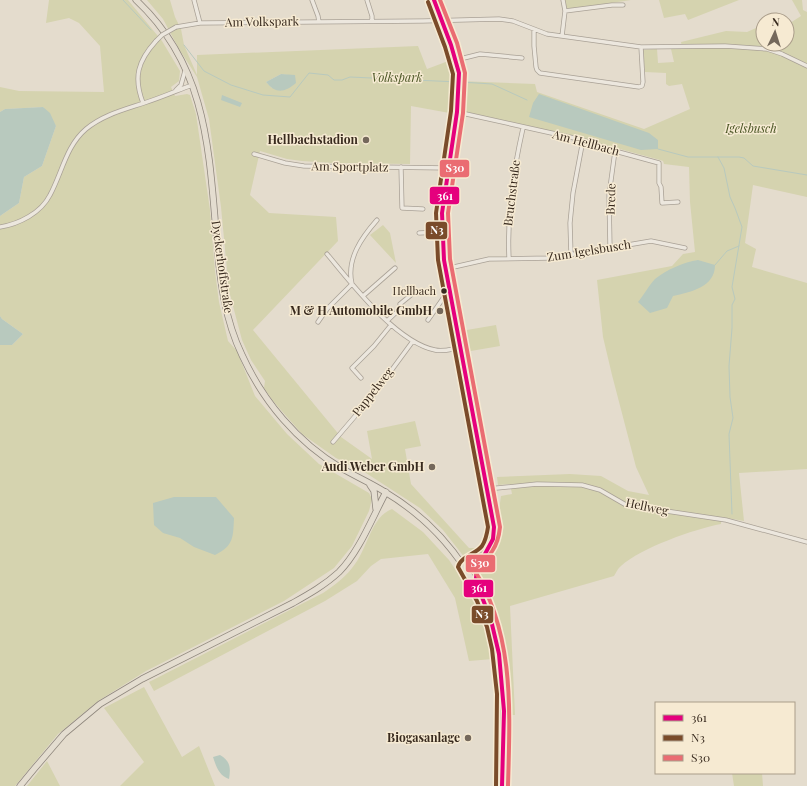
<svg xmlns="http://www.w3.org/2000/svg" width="807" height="786" font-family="'Playfair Display',serif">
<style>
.green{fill:#d5d3af;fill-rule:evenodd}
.water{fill:#b8c9be}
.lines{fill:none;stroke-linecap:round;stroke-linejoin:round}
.stream{stroke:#b8c9be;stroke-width:1}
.minor-casing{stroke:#a9a196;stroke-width:5}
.tertiary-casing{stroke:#a9a196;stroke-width:5.5}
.primary-casing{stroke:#8f877d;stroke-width:7}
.minor{stroke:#ece7de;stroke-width:3.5}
.tertiary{stroke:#ece7de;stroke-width:4}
.primary{stroke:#e4ddd0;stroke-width:5.5}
.minor-bridge-casing{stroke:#a9a196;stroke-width:5;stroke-linecap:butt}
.minor-bridge{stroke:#ece7de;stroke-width:3.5}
.bus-1-casing{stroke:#f6ead2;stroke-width:7}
.bus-2-casing{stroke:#f6ead2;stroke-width:7}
.bus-3-casing{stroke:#f6ead2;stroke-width:7}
.bus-1{stroke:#e5007d;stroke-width:4}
.bus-2{stroke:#7a4b2a;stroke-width:4}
.bus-3{stroke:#ea6c72;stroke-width:4}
.poi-dot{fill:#74685b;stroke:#f6ead2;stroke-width:1.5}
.bus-dot{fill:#382a1e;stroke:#f6ead2;stroke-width:1.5}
.labels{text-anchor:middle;stroke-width:3;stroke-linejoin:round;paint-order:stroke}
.bus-label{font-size:11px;fill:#382a1e;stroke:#f6ead2;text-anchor:end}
.street-label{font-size:12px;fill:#382a1e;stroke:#f6ead2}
.park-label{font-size:12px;font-style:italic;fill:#4a5524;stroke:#f6ead2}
.poi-label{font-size:12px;font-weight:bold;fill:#382a1e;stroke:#f6ead2;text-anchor:end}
.line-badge{stroke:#f6ead2;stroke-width:1.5}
.badge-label{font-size:11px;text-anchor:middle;font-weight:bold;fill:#fff}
</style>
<rect width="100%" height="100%" fill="#e4dccd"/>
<path class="green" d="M49,0H128L162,41L180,71L179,81L171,87L175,96L187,94L190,95L196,114L210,210L215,271L219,302L228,341L237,351L255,396L287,434L319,464L369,493L372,499L369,511L352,546L334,568L284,601L146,671L98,701L58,734L15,786H0V345H12L23,334L2,319L0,316V216L19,203L24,177L42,166L56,126L43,107L5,109L0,112V87L19,91L104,92L100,46L79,23L69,18L46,23Z
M147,0H170L175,17L181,29L184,45L197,75V55L418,46L427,69L451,60L458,81L535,84L537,92L644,129L690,109L682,84L669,86L666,84V73L645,72L643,50L657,49L658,63L674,62L671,49L682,47L681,42L726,31L747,32L763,25V44H787V25L801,16L792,0H802L803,10L807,12V197L753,185L745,243L756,249L752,267L807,283V469L739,473L744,521L721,517V524C694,529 641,548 621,566C618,568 616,573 614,576L510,606L515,715H507L505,668L501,640L488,601L479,580V568L487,555L495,539L501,496L512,494L510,484L498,485L497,477L570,474L601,476L628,491L649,495L636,467L612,375L603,337L597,280L672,266L683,254L695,252L690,202L689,167L664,164L663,161L660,160L583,139L527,127L411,106L410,164L332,163L302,161L287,159L260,151L250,195L269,213L336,217L338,241L253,330L341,437L372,459L367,431L415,421L421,446L405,449L411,484L469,548H482L488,539C486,549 477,562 465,558L443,530L420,508L366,473L336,458L302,434L273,401L264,388L265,381L251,360L242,340L229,291L221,207L209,119L197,77L179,49L163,19ZM281,74L295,76L272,88L266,82Z
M565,0H631L566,10Z
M659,0H739L688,20L685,14L664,18Z
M383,225L390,233L396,263L370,235Z
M496,325L500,346L465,352L461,331Z
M392,509L423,532L449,560L461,578L482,617L493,659L469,661L455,598L428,554L381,559L371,566L357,581L325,601L154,691L149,682L323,593C335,585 347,576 355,564C368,547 371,517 392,509Z
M144,687L182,757L199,746L215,786H120L144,762L104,708Z
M47,761L60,786H27Z
M732,773H762L763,786H734Z"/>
<path class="water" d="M281,74L295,75L296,83C284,93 276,94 266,82Z
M539,94L649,133L658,140V149L641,150L529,117L533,103Z
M222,95L242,103L240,107L221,100Z
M43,107L50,113L56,126L42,166L24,177L19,203L0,216V112L5,109Z
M698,260L715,265C715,287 691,292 673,296L667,308L650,313L638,302C644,295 649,285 655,279C666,270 684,262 698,260Z
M0,316L2,319L23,334L12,345H0Z
M174,497H216L234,518C233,537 234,546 215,555L194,547L180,538L163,533L154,525L153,503Z
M220,755C230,761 231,767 229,779C219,776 216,766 213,757Z"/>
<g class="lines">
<path class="stream" d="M123,0L151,30
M184,45L204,71L231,85L263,95L290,97L309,73L328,75L334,80H342L350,77L458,82
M461,82L492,84L527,100
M658,149L688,157H739L744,158L753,166L807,175
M718,157L724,168L730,197L735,208L742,227L732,287L735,299L732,305V328L729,366L730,397L733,418L729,434L732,514
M715,265L727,251L739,246"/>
<g class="minor-casing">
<path id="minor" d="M194,0L200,23
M312,0L318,16L319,22
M367,0L372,16V21
M565,11L612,5H623
M176,27L200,23L423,21L499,19L513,21L547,34L641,47L725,46L767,49L782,54L807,66
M534,29V46L536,67L537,70L540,73L639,87L642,86L643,82L641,47
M562,36L565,11L563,0
M456,60L480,54L522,58
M176,90L181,85L185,71
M143,103C133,77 138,61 156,41
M457,112L583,140L615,151L659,163V183L661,187L662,203L678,202
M254,154L285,163L304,166L448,168
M401,167L402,208L423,209
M0,227C19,224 41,213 50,195C62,173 66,146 86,129C103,115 123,110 144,103C160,98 176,91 192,85
M419,233L442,232
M610,248L609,195L615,151
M327,254C352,284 396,342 435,350C443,352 452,349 459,348
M571,255L570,223L573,193L583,140
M509,258C507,212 513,173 523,128
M445,269L489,259L551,258L651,241L685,248
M363,296L395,268
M428,320L444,297L450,296
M387,321L402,307L400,304L411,295
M318,322L327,309L352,284C346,259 362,237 377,220
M361,378L352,368L374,346L391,325
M333,442L374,394L413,341
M487,489L537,484L582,485L600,490L626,505L726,520L807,542"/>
</g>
<g class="tertiary-casing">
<path id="tertiary" d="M434,0L451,45L459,73L457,112L448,168L442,213L444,260L494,527C492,547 484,561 467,571
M464,566L485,553
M477,588L476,572L481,562"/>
</g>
<g class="primary-casing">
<path id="primary" d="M136,0C208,67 209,152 217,243C220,281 225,320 242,355C263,401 297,442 341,468C355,476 371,483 385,492C449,530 494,596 502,671C505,709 503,748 502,786
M370,485L374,491L376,509
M20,786L34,769L64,734L100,704L142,679L293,603C309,594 325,585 339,572C359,552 372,518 386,492"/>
</g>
<use href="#minor" class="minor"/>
<use href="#tertiary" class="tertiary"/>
<use href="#primary" class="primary"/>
<g class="minor-bridge-casing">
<path id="minor-bridge" d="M156,41L162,35L176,27"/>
</g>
<use href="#minor-bridge" class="minor-bridge"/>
<g class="bus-1-casing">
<path id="bus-1" d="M434,0L451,45L459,73L457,112L442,213L444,260L494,527L493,539L477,569L476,578L478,587L491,620L499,654L504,711L502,786"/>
</g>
<g class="bus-2-casing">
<path id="bus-2" d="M428,2L445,47L453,74L451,111L436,213L438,260L488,527C487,534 486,540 482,546C476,554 460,557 458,567L477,601L487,627L492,649L497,694L496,786"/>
</g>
<g class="bus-3-casing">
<path id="bus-3" d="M440,0L457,43L465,73L463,113L448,213L450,259L500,527C498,547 490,558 473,568C515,633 510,711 508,786"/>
</g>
<use href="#bus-1" class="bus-1"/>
<use href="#bus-2" class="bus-2"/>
<use href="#bus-3" class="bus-3"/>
</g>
<g class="poi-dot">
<circle cx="366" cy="140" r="4"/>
<circle cx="440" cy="311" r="4"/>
<circle cx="432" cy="467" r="4"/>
<circle cx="468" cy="738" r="4"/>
</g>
<circle class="bus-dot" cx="444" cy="291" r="3.5"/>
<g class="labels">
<g class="bus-label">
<text x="436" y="295">Hellbach</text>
</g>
<g class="street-label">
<text transform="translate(262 22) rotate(-1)" y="4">Am Volkspark</text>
<text transform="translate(586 143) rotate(15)" y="4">Am Hellbach</text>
<text transform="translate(350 167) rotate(1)" y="4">Am Sportplatz</text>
<text transform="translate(512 193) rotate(-83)" y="4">Bruchstraße</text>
<text transform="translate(611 199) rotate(-88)" y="4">Brede</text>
<text transform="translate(589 251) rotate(-9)" y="4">Zum Igelsbusch</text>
<text transform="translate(222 267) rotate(82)" y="4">Dyckerhoffstraße</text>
<text transform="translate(373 392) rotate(-52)" y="4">Pappelweg</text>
<text transform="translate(647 507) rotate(12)" y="4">Hellweg</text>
</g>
<g class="park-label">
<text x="397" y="82">Volkspark</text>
<text x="751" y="133">Igelsbusch</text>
</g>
<g class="poi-label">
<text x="358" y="144">Hellbachstadion</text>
<text x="432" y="315">M &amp; H Automobile GmbH</text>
<text x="424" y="471">Audi Weber GmbH</text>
<text x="460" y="742">Biogasanlage</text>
</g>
</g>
<g class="line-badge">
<rect x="439" y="159" width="31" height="19" rx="4" fill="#ea6c72"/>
<rect x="429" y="186" width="31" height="19" rx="4" fill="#e5007d"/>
<rect x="425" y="221" width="23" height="19" rx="4" fill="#7a4b2a"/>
<rect x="465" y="554" width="31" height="19" rx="4" fill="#ea6c72"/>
<rect x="463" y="579" width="31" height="19" rx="4" fill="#e5007d"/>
<rect x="471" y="605" width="23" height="19" rx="4" fill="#7a4b2a"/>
</g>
<g class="badge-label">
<text x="455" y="172">S30</text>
<text x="445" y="200">361</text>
<text x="437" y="234">N3</text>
<text x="480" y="567">S30</text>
<text x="479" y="592">361</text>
<text x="482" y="618">N3</text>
</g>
<rect x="655" y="702" width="140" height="72" fill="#f6ead2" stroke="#aa9d8a"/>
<rect x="663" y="715" width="20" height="6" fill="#e5007d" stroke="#aa9d8a"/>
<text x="691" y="722" font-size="12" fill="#382a1e">361</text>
<rect x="663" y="735" width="20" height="6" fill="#7a4b2a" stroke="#aa9d8a"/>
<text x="691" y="742" font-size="12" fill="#382a1e">N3</text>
<rect x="663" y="755" width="20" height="6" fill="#ea6c72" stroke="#aa9d8a"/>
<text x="691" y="762" font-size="12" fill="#382a1e">S30</text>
<g transform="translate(775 32) rotate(4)"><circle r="19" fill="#f6ead2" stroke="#aa9d8a"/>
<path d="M0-3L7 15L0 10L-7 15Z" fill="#74685b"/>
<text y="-6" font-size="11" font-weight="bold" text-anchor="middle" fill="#382a1e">N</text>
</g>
</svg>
